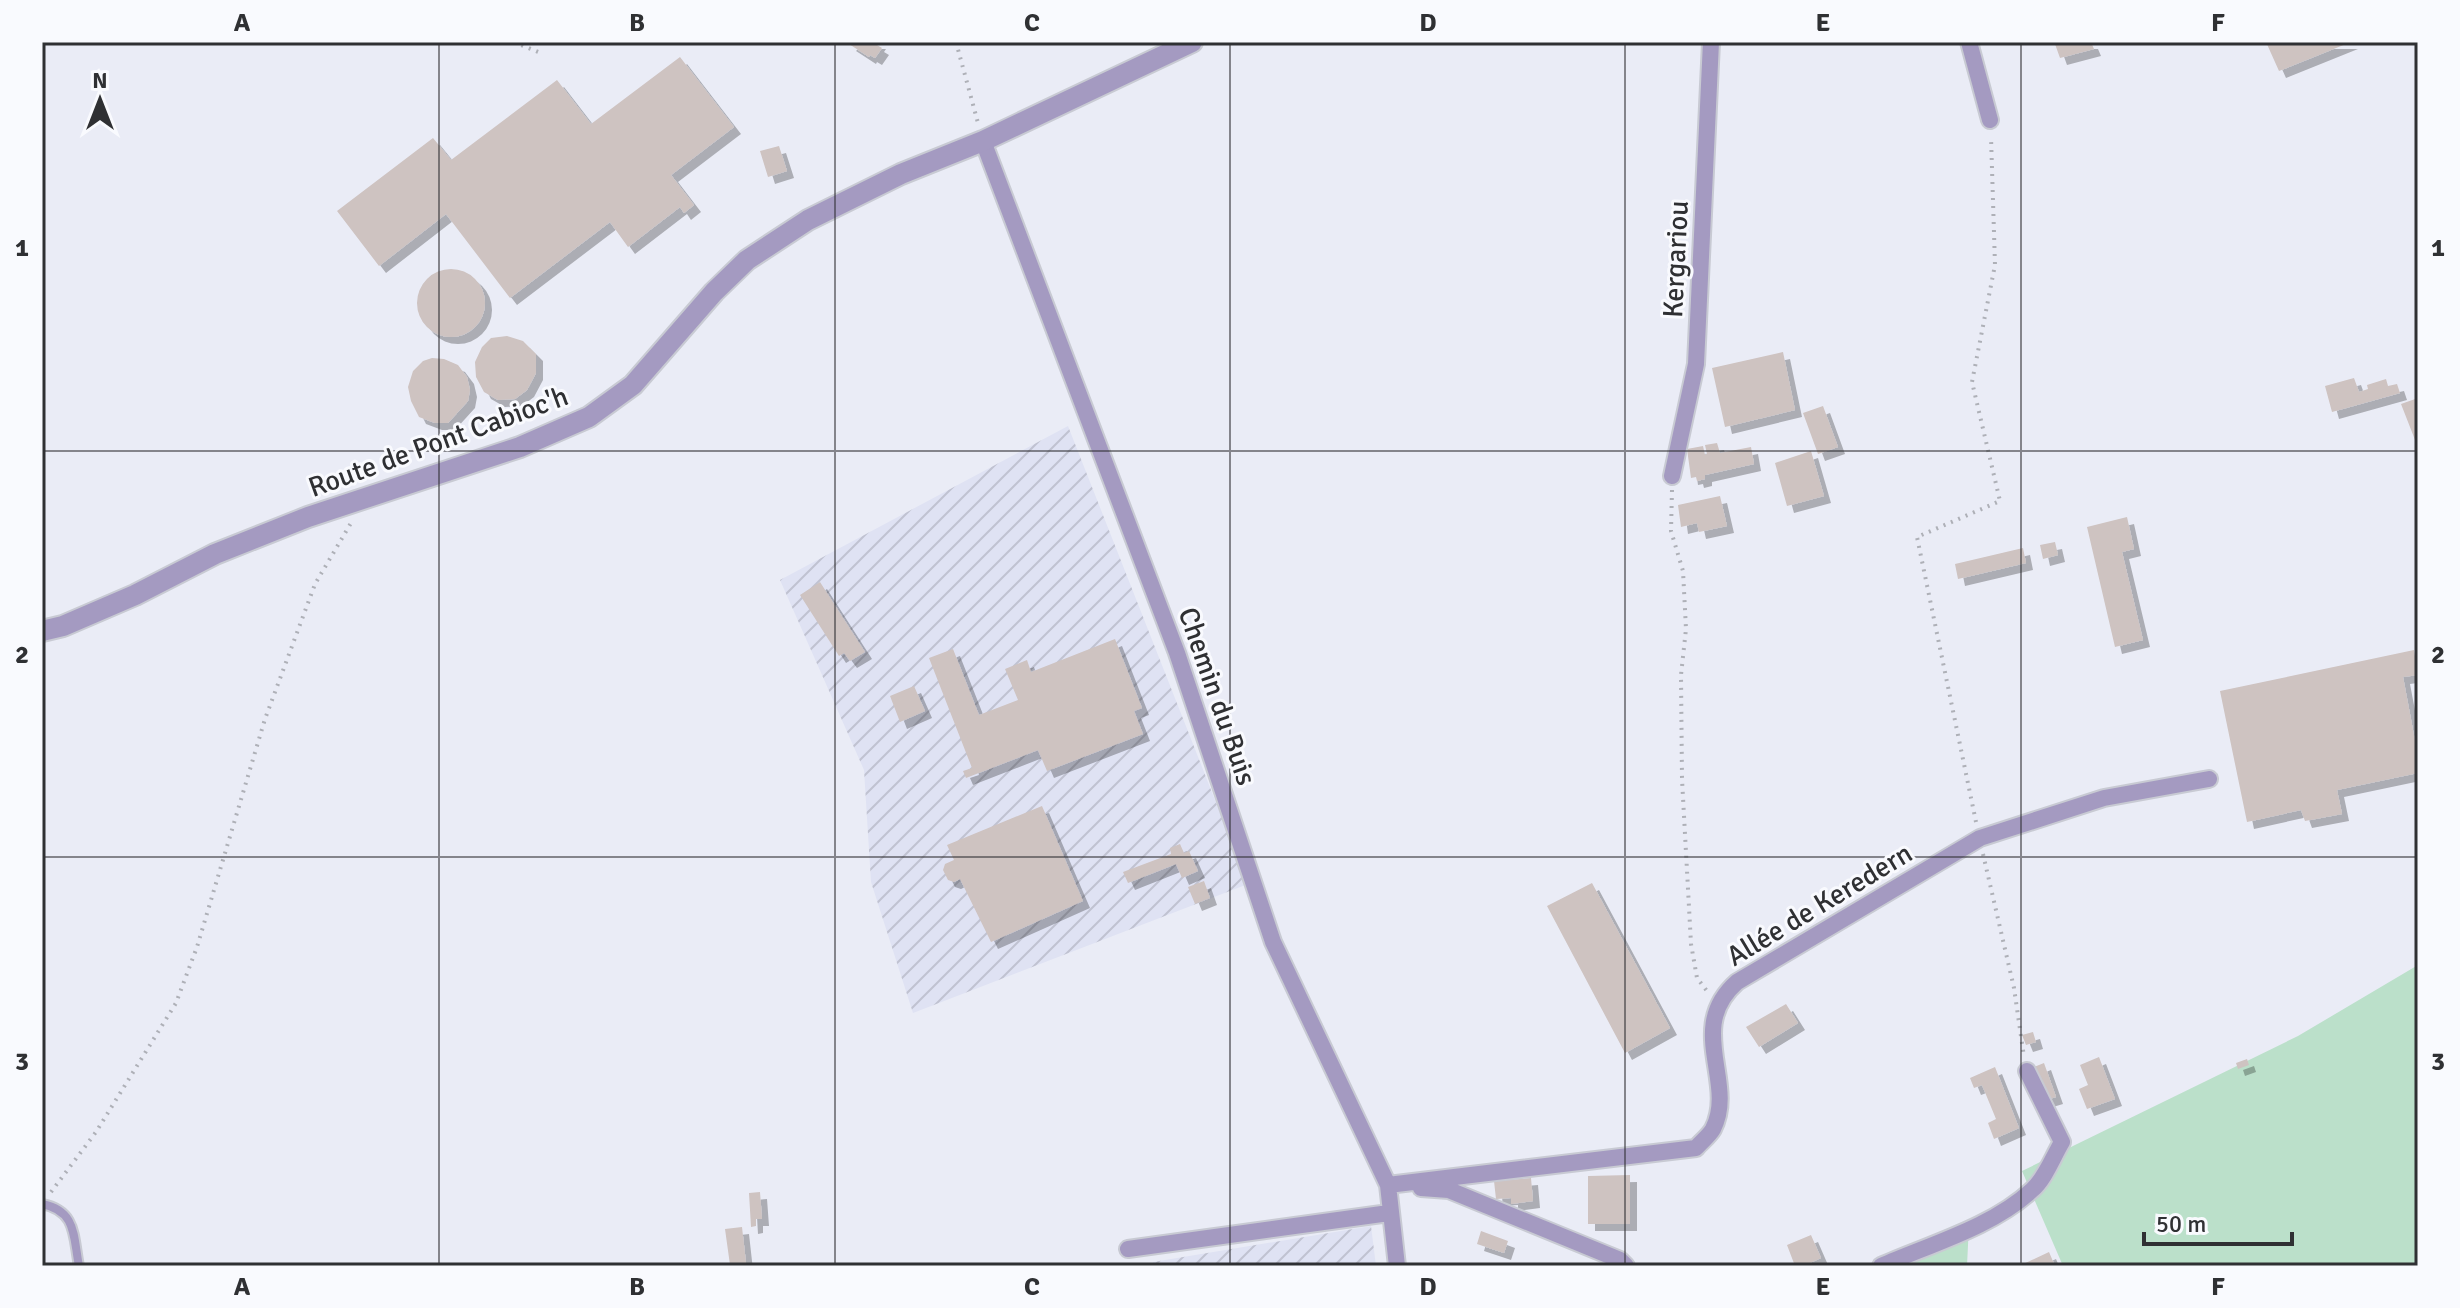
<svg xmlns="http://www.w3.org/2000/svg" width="2460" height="1308" font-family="Signika,sans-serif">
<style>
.industrial{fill:url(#industrial-furrows)}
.green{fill:#bbe0ca}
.building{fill:#cec3c1;filter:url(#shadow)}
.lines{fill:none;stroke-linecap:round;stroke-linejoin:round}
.service-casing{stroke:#c8cad3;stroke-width:12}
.minor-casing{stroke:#c8cad3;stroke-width:20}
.tertiary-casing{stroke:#c8cad3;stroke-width:24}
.path{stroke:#aeb0b7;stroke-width:4;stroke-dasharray:2 6;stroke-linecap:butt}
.service{stroke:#a49ac1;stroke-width:8}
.minor{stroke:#a49ac1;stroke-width:16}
.tertiary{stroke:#a49ac1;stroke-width:20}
.grid{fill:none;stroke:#2f3033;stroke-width:2;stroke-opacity:0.55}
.labels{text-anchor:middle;stroke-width:6;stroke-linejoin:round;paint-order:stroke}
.street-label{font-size:28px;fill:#2f3033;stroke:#f9fafe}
.neatline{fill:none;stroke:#2f3033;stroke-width:3}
.grid-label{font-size:26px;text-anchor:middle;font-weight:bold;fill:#2f3033}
</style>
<defs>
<pattern id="industrial-furrows" width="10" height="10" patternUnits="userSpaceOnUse" patternTransform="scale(2)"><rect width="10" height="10" fill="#dfe2f3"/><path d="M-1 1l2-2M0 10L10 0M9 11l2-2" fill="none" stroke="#c0c2d1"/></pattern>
<filter id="shadow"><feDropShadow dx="7" dy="7" stdDeviation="0" flood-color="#0004"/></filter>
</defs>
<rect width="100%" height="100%" fill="#eaecf6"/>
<path class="industrial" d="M1068,426L1248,884L913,1013L871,882L864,770L780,580Z
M1371,1226L1376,1266H1153V1262Z"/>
<path class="green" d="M2418,965V1266H2063L2022,1171L2298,1036Z
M1969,1224L1967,1266H1874Z"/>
<path class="building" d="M851,42H879L877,45L882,48L875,58L870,55L869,57L849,44Z
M2063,42H2091L2094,49L2060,58L2055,44Z
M2266,42H2351L2279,71Z
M680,57L734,127L671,175L694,205L684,213L680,207L628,247L610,222L510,298L446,214L379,266L337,211L433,138L451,160L557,80L591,124Z
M779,146L787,171L768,177L760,151Z
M417 303a34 34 0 1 1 68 0a34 34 0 1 1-68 0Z
M507,336L523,341L536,354V373L527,390L515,399L498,400L484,392L476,377L475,362L482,347L491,338Z
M1783,352L1795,410L1725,427L1712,368Z
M432,358L444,359L458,365L467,377L470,390L468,401L448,423H435L419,417L411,401L408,387L413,371L423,361Z
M2354,378L2359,392L2368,389L2367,385L2386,379L2388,386L2397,384L2400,393L2332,412L2325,386Z
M2418,398V445H2417L2401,404Z
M1823,406L1838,447L1818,454L1803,413Z
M1717,443L1720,453L1751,447L1754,464L1705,475V479L1697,481L1696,477L1691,478L1687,449L1703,446L1705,455L1707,454L1705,445Z
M1811,451L1824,496L1787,506L1775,463Z
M1720,496L1727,526L1699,532L1697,523L1681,527L1678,505Z
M2127,517L2134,549L2122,552L2143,640L2115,647L2087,527Z
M2055,542L2058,555L2043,559L2040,545Z
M2023,548L2026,563L1958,579L1955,564Z
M820,582L865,652L850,661L844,653L839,656L800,595Z
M1115,639L1142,708L1134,711L1143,734L1047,771L1038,750L966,778L963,771L972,768L929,658L953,649L979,715L1018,700L1005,669L1027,660L1031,672Z
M2414,650L2418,675L2403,677L2418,757V773L2337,790L2342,814L2305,821L2301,810L2247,822L2220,691Z
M914,686L925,711L900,722L890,696Z
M1042,806L1083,901L991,942L960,879L954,882L948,880L943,870L945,864L954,860L947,845Z
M1180,844L1184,853L1189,851L1198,871L1182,878L1176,864L1128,883L1123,872L1171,854L1170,848Z
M1204,881L1210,898L1195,904L1188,887Z
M1592,883L1670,1028L1625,1053L1547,906Z
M1786,1004L1798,1023L1759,1047L1746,1027Z
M2033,1032L2036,1042L2026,1045L2022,1035Z
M2099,1057L2115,1099L2087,1109L2079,1089L2088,1085L2080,1065Z
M2247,1059L2249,1065L2238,1069L2236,1063Z
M2044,1063L2056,1097L2046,1100L2034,1067Z
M1995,1067L2019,1128L1994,1139L1988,1123L1996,1119L1982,1085L1974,1088L1970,1078Z
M1630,1175V1224H1588V1176Z
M1531,1178L1533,1201L1511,1204V1198L1496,1199L1494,1181Z
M760,1192L762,1219H756V1226L751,1227L749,1193Z
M742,1227L746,1263L730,1265L725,1229Z
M1481,1231L1508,1241L1504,1253L1477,1244Z
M1811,1235L1821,1258L1803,1266H1795L1787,1245Z
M2049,1252L2055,1266H2019Z"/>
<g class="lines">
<g class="service-casing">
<path id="service" d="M42,1204C77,1211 73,1236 79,1266"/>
</g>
<g class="minor-casing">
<path id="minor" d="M1969,42L1990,120
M983,141L1177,653L1273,942L1388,1185L1397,1266
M1672,476L1696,364L1711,42
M1388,1185L1696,1148C1701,1142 1709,1136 1713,1129C1737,1082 1685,1028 1737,982L1980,838L2104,798L2209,779
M1421,1188L1449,1190L1620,1260L1626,1266
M1128,1249L1389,1213
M1881,1266C1931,1244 1992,1227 2032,1190C2045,1179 2053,1157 2062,1142L2027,1071"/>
</g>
<g class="tertiary-casing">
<path id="tertiary" d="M42,631L63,626L135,595L215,554L308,517L520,447L589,417L633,385L714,292L747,260L808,220L901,174L983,141L1192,42"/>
</g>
<path class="path" d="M514,42L543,54
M956,42L978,123
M1672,490L1671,531L1683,571L1686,629L1681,675L1682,779L1691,944L1697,978L1707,991
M1976,822L1917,537L2000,501L1972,382L1995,265L1991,137
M1983,854L2014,988L2024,1057
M51,1192L96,1132L176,1003L197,947L265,719L315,584L351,523"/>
<use href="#service" class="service"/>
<use href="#minor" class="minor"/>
<use href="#tertiary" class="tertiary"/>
</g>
<path class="grid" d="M439,42V1266M835,42V1266M1230,42V1266M1625,42V1266M2021,42V1266M42,451H2418M42,857H2418"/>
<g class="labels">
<g class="street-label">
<text transform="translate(1675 259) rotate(-87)" y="10">Kergariou</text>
<text transform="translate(438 441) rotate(-20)" y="10">Route de Pont Cabioc'h</text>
<text transform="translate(1218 696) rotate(71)" y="10">Chemin du Buis</text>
<text transform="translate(1819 904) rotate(-31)" y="10">Allée de Keredern</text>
</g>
</g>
<rect width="2460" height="1308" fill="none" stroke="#f9fafe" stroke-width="88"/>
<g transform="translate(100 100)" stroke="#f9fafe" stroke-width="6" paint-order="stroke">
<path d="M0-6L14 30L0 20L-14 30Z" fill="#2f3033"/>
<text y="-12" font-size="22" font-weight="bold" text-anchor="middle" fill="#2f3033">N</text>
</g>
<path d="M2144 1232v12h148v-12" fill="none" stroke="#2f3033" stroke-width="4"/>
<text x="2156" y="1232" font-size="24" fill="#2f3033" stroke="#f9fafe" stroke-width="6" paint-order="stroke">50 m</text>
<rect x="44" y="44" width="2372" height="1220" class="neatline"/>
<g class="grid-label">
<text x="242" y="31">A</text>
<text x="637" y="31">B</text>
<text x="1032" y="31">C</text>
<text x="1428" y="31">D</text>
<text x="1823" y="31">E</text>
<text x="2218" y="31">F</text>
<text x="22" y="256">1</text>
<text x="2438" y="256">1</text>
<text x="22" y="663">2</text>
<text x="2438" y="663">2</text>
<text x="22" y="1070">3</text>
<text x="2438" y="1070">3</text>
<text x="242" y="1295">A</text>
<text x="637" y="1295">B</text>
<text x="1032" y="1295">C</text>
<text x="1428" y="1295">D</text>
<text x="1823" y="1295">E</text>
<text x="2218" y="1295">F</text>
</g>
</svg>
